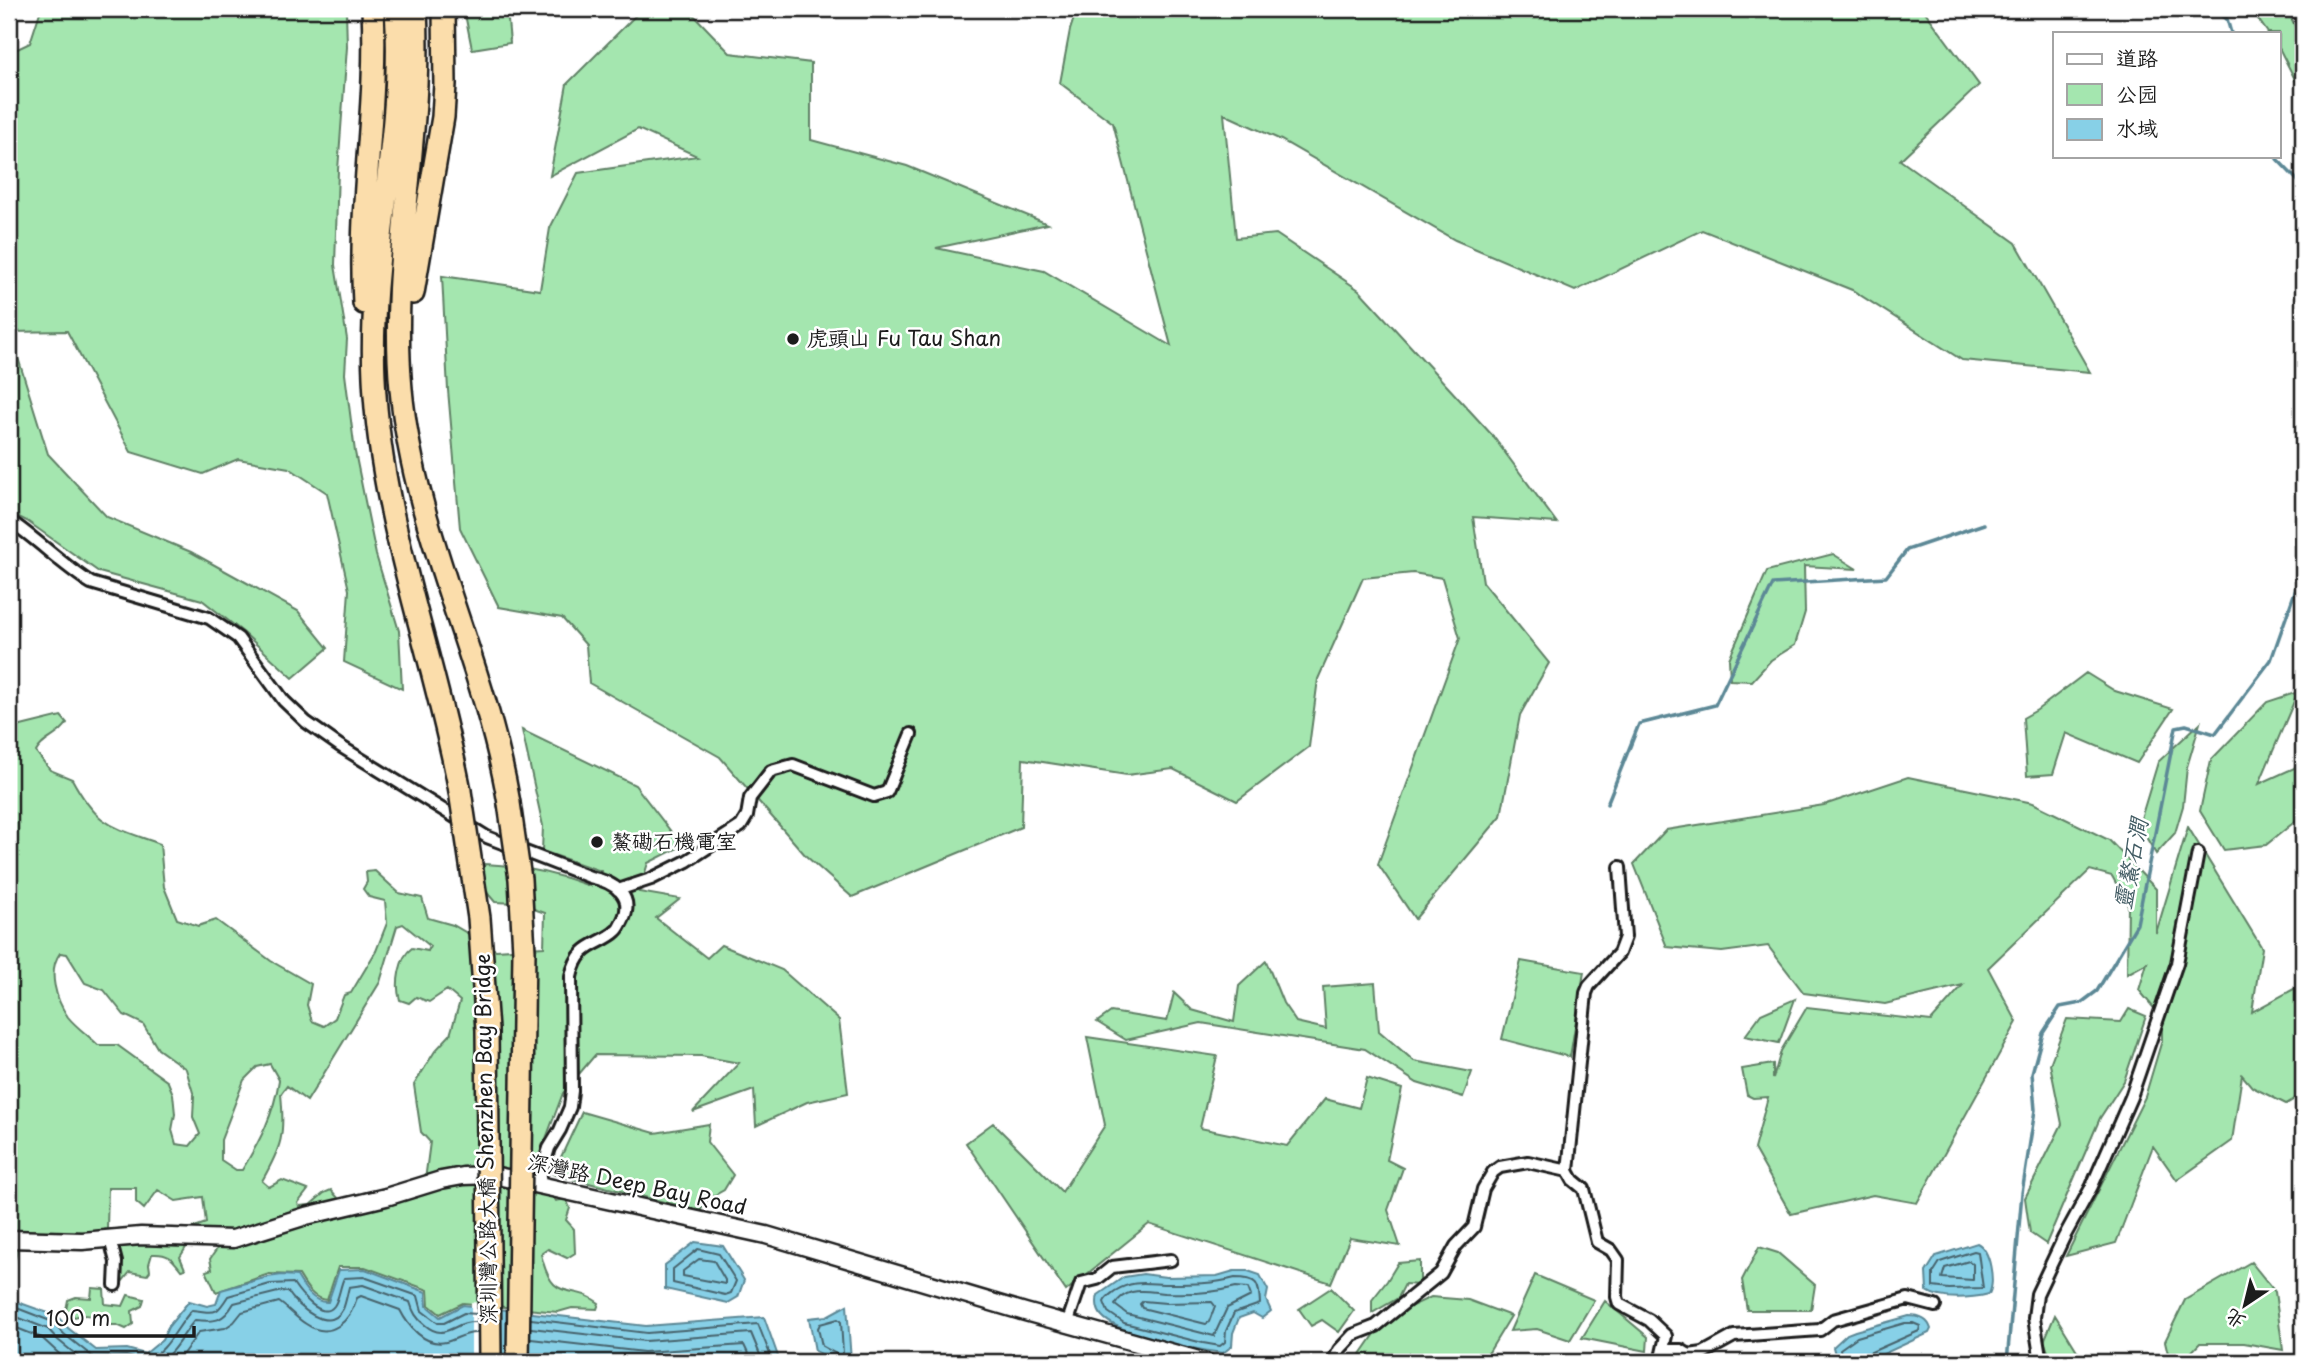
<svg xmlns="http://www.w3.org/2000/svg" width="2312" height="1371" font-family="'Playpen Sans','LXGW WenKai TC',sans-serif">
<style>
.green{fill:#a4e6af;stroke:#608166;stroke-width:2;fill-rule:evenodd}
.water{fill:#87d0e7;stroke:#5c8896;stroke-width:2}
.pier{fill:#fff}
.lines{fill:none;stroke-linecap:round;stroke-linejoin:round}
.shore{stroke:#47646d;stroke-width:2}
.stream{stroke:#5c8896;stroke-width:3.5}
.street-casing{stroke:#1c1c1c;stroke-width:16}
.secondary-casing{stroke:#1c1c1c;stroke-width:21}
.highway-casing{stroke:#1c1c1c;stroke-width:26}
.street{stroke:#fff;stroke-width:10}
.secondary{stroke:#fff;stroke-width:16}
.highway{stroke:#fbddab;stroke-width:21}
.highway-bridge-casing{stroke:#1c1c1c;stroke-width:26;stroke-linecap:butt}
.highway-bridge{stroke:#fbddab;stroke-width:21}
.poi-dot{fill:#1c1c1c;stroke:#fff;stroke-width:2.5}
.labels{text-anchor:middle;stroke-width:5;stroke-linejoin:round;paint-order:stroke}
.poi-label{font-size:21px;fill:#1c1c1c;stroke:#fff;text-anchor:start}
.street-label{font-size:21px;fill:#1c1c1c;stroke:#fff}
.water-label{font-size:23px;font-style:italic;fill:#415b63;stroke:#fff}
</style>
<rect width="100%" height="100%" fill="#fff"/>
<filter id="ink" filterUnits="userSpaceOnUse"><feTurbulence type="fractalNoise" baseFrequency=".0143" numOctaves="2"/><feDisplacementMap in="SourceGraphic" scale="14" xChannelSelector="R" yChannelSelector="G"/><feConvolveMatrix kernelMatrix="1 2 1 2 8 2 1 2 1" color-interpolation-filters="sRGB"/></filter>
<g filter="url(#ink)">
<path class="green" d="M41,9H346L347,47L338,170L335,265L347,339L345,374L355,452L376,555L399,631L402,689L344,662L349,590L327,493L289,468L238,459L203,474L131,452L67,331L10,332L48,454L107,517L191,552L298,611L328,648L293,678L244,633L202,600L99,572L27,521L9,512V53L30,43Z
M464,9H507L510,43L472,49Z
M642,9H688L730,53L811,63V140L907,166L1048,224L936,248L1044,271L1171,346L1113,123L1060,83L1070,30L1077,9H1923L1979,85L1900,160L2016,243L2090,372L1962,360L1852,290L1702,230L1575,291L1455,240L1281,140L1224,114L1236,238L1276,234L1359,290L1492,435L1557,523L1473,517L1483,582L1549,663L1520,715L1501,816L1415,919L1378,864L1460,638L1442,578L1413,573L1363,578L1318,679L1309,747L1237,801L1173,769L1127,775L1023,759L1021,827L852,897L806,856L720,757L589,683L586,645L562,618L499,607L460,528L448,390L442,276L540,290L550,228L578,173L697,156L638,129L550,176L567,84Z
M2251,9H2287L2303,43V95L2279,48V33H2268Z
M1833,554L1857,569L1804,566L1805,612L1795,645L1771,660L1752,681L1730,680L1729,659L1767,571Z
M2086,673L2115,691L2173,709L2137,763L2066,733L2053,774L2027,776L2023,718L2037,710Z
M2298,692L2259,784L2303,764V815L2266,845L2224,850L2200,811L2211,760L2267,702Z
M61,716L67,723C59,737 43,738 36,752L50,770L72,779C98,827 111,826 160,844L164,887L177,919L198,926L216,920L271,961L311,984L307,1005L312,1021L324,1026L335,1018L344,995L351,993L376,951L387,923L385,901L369,897L363,889L367,882L366,872L375,871L399,893L422,898L428,918L453,925L496,950L544,947L545,913L517,903L495,902L478,882L485,864C523,866 555,873 590,886L601,871L542,851L543,826L522,730L635,785L682,846L648,863L639,892L680,899L656,918L707,958L721,945L782,970L839,1020L848,1093L807,1102L756,1126L754,1090L693,1112L739,1063L701,1056L595,1055L563,1093L532,1176L425,1180L430,1142L421,1132L414,1085L435,1051L450,1035L460,1001L447,990L429,1002L416,997L409,1003L400,1000C395,985 399,957 412,948L428,951L430,946L403,924L397,926L380,982L307,1101L287,1086L281,1094C285,1135 282,1146 262,1181L269,1187L282,1180L308,1190L298,1203L299,1206L310,1205L324,1193L331,1190L338,1198L335,1204L234,1235L193,1232L192,1228L206,1223L203,1197L176,1201L158,1190L144,1209L136,1202V1188H108L107,1229L92,1234L20,1235C17,1255 9,1275 13,1296H9V731L13,728ZM60,953L67,954L85,983L104,990L124,1015L143,1024L158,1049L186,1069L194,1096L193,1117L200,1134L190,1146L176,1144L172,1130L175,1114L173,1094L168,1082L117,1045H98C89,1036 76,1027 68,1017C56,1000 47,971 60,953ZM270,1064L279,1080C274,1114 260,1141 242,1170H236L221,1160V1140L244,1080L257,1067Z
M2200,723L2187,767L2183,806L2175,833L2156,854L2139,825L2158,762Z
M1908,777L2033,803L2109,840L2156,889V933L2188,827L2262,948L2252,1012L2303,984V1094L2286,1104L2252,1087L2242,1075L2232,1141L2177,1180L2153,1146L2116,1243L2066,1256L2145,1097L2162,1040V1018L2139,990L2147,963L2127,974L2128,905L2112,876L2090,870L1988,968L2017,1022L1917,1203L1873,1195L1791,1214L1754,1149L1768,1097L1753,1098L1747,1095L1742,1069L1773,1064V1079L1781,1051L1807,1007L1931,1021L1963,985L1885,1004L1804,993L1768,946L1722,952L1667,947L1634,864L1666,830L1824,805Z
M1266,961L1283,1003L1296,1022L1326,1029L1323,987L1375,983L1379,1031L1414,1061L1472,1072L1463,1097L1417,1083L1365,1049L1201,1023L1126,1040L1097,1022L1111,1012L1167,1021L1174,993L1192,1010L1234,1022L1239,986Z
M1521,961L1584,972L1570,1057L1502,1039Z
M1795,999L1779,1043L1745,1036L1761,1014Z
M2129,1009L2146,1016L2124,1081L2100,1118L2046,1244L2030,1233L2025,1198L2062,1124L2050,1064L2067,1019L2121,1022Z
M1087,1037L1217,1056L1200,1128L1287,1146L1325,1099L1359,1108L1367,1078L1402,1089L1387,1160L1403,1168L1388,1210L1400,1246L1350,1238L1331,1283L1149,1224L1066,1291L966,1143L993,1123L1062,1192L1105,1125Z
M582,1112L655,1133L709,1124L707,1142L733,1175L724,1190L708,1199L700,1211L553,1174Z
M463,1180L549,1189L556,1201L566,1199L570,1208L566,1220L574,1229L575,1253L567,1258L548,1249L541,1254C553,1306 570,1281 599,1303L597,1309L572,1308L558,1312L463,1303L440,1314L429,1305L428,1290L365,1267H338L327,1300C313,1300 305,1285 299,1275L269,1274L216,1292L206,1271L212,1269L210,1259L219,1246Z
M188,1240L187,1246L180,1257L185,1269L181,1270C172,1258 168,1253 152,1254L149,1264L150,1271L147,1275L130,1272L122,1282L119,1279L120,1242Z
M1759,1247L1778,1253L1815,1285L1811,1310H1747L1742,1280Z
M1420,1261V1285L1405,1284L1398,1298L1372,1313V1300L1387,1281L1398,1263Z
M2251,1262L2275,1292L2283,1350L2244,1343H2200L2182,1362H2170L2165,1341L2185,1300Z
M1535,1275L1594,1300L1570,1340L1537,1329L1510,1331Z
M92,1288L104,1289L105,1304L123,1306L128,1295L144,1299L142,1306L132,1311L133,1324L126,1329L117,1325H104C94,1315 88,1313 74,1317L66,1310L68,1300L76,1297L91,1298Z
M1331,1288L1354,1311L1339,1332L1322,1320L1311,1326L1299,1309Z
M1431,1297L1468,1300L1511,1316L1483,1362H1387L1359,1357L1386,1318Z
M1605,1301L1648,1337L1647,1351L1582,1338Z
M2055,1315L2084,1362H2052L2044,1341Z"/>
<path class="water" d="M695,1242L723,1246L744,1280L738,1297L728,1303L665,1289V1265Z
M1977,1243C1991,1250 1995,1282 1989,1294C1973,1298 1941,1301 1927,1291L1926,1272L1936,1256Z
M365,1269L426,1292L427,1306L440,1317L463,1305L646,1326L764,1317L780,1362H9V1299L57,1316L68,1328L96,1350L127,1349L145,1354L162,1340L168,1327L189,1301L207,1306L216,1304L221,1290L268,1277L282,1275L297,1276C304,1288 313,1303 328,1302L339,1270Z
M1234,1271H1248L1260,1275L1268,1290L1266,1300L1271,1311L1262,1318L1253,1313L1239,1318L1233,1333L1232,1346L1223,1353C1198,1350 1118,1335 1102,1316C1097,1311 1096,1302 1098,1295L1124,1277L1143,1274L1166,1277L1217,1276Z
M847,1305L851,1361L837,1362L815,1351L809,1318L827,1316Z
M1909,1316C1918,1316 1928,1319 1931,1329L1929,1333L1866,1362H1837L1833,1347L1847,1334L1855,1331Z"/>
<path class="pier" d="M471,1302L497,1305L496,1362H471Z"/>
<g class="lines">
<path class="shore" d="M698,1249L719,1254L736,1281L731,1293L725,1295L673,1283V1269Z
M1974,1251L1978,1252L1983,1288L1949,1289L1933,1287V1273L1940,1262Z
M699,1259L714,1261L725,1280V1284L683,1276V1271Z
M1969,1261L1973,1264V1280L1942,1278L1945,1268Z
M1235,1278C1258,1278 1259,1283 1260,1304L1234,1313L1226,1331L1225,1342L1220,1346L1203,1343L1124,1323L1108,1312L1104,1302C1106,1297 1110,1295 1115,1291C1134,1279 1148,1284 1169,1284C1191,1284 1214,1284 1235,1278Z
M1236,1287L1248,1288L1251,1296L1227,1308L1214,1336L1127,1314L1115,1305C1118,1299 1125,1294 1132,1292C1143,1289 1153,1292 1165,1293C1188,1294 1214,1293 1236,1287Z
M1143,1301L1166,1303L1212,1302L1215,1306L1209,1322L1206,1324L1142,1308L1140,1304Z
M9,1305L53,1322L64,1334L93,1357L126,1356L145,1361C168,1352 176,1327 192,1310C215,1312 215,1317 228,1296L270,1284L293,1283C299,1292 322,1322 334,1306C339,1299 340,1286 344,1278L364,1277L418,1296L422,1311L438,1323H444L464,1313L477,1314
M9,1314L48,1329L58,1340L85,1362
M531,1319L647,1333L758,1324L773,1362
M838,1319L841,1322L843,1353L840,1356L822,1346L818,1328L820,1324Z
M9,1325L42,1338L68,1362
M531,1328L645,1341L751,1333L763,1362
M531,1339L644,1352L744,1345L752,1362
M160,1362C177,1349 181,1336 195,1320C215,1322 223,1322 234,1303L282,1291L288,1292C297,1306 329,1335 343,1309C346,1302 347,1294 349,1287L363,1285L410,1302C413,1312 416,1318 425,1325C446,1343 454,1320 477,1322
M177,1362L199,1332L225,1328L234,1322L242,1312L279,1302C288,1308 296,1318 306,1324C331,1341 350,1321 357,1298L361,1296L400,1310C408,1326 425,1347 446,1342C458,1339 465,1332 477,1333
M1843,1362L1840,1349L1857,1337L1905,1323H1913L1920,1326L1919,1331L1869,1353L1866,1362"/>
<path class="stream" d="M2214,9L2227,19L2231,33
M2276,156L2277,159L2303,186
M1607,804L1639,724L1715,705L1773,584L1886,577L1907,550L1984,524
M2007,1362L2022,1193L2035,1110L2032,1073L2043,1033L2060,1007L2081,1003L2097,991L2137,924L2176,727L2186,725L2215,734L2271,660L2303,569"/>
<g class="street-casing">
<path id="street" d="M9,522L13,523C40,542 64,566 91,583L209,618L238,638L284,701L306,722L340,746L487,837L590,877C614,882 636,896 622,922C621,924 618,930 616,931C607,940 592,943 583,952C576,959 573,967 571,977L572,1091L570,1107L560,1130L549,1148L538,1184
M1620,867L1625,937L1619,953L1589,986L1586,993L1568,1171L1573,1180L1584,1189L1597,1242L1611,1250L1618,1260L1617,1297L1619,1304L1649,1320L1666,1336L1660,1362
M618,890L651,879L687,861L741,826L747,816L750,798L771,771L793,765L874,796L887,792L911,734
M110,1239L116,1262L115,1285
M1067,1324L1081,1283L1097,1279L1112,1267L1171,1260
M1664,1350H1681L1689,1355L1703,1353L1734,1336L1820,1330L1833,1320L1908,1299L1935,1306
M1333,1362L1339,1350L1353,1335L1376,1326L1441,1273L1456,1246L1474,1227L1483,1189L1493,1172L1500,1167L1528,1162L1568,1171
M2041,1362L2034,1318L2037,1294L2064,1237L2092,1186L2131,1097L2177,963L2198,853"/>
</g>
<g class="secondary-casing">
<path id="secondary" d="M9,1239L82,1241L141,1236L233,1239L306,1216L386,1197L441,1180L463,1176L493,1175L766,1235L1025,1312L1206,1362"/>
</g>
<g class="highway-casing">
<path id="highway" d="M396,9C405,132 368,254 374,378C380,519 434,653 460,791
M416,9C423,136 389,262 401,389C414,532 485,661 509,803
M413,293L443,117L445,84L444,9
M364,303C358,205 378,107 373,9"/>
</g>
<use href="#street" class="street"/>
<use href="#secondary" class="secondary"/>
<use href="#highway" class="highway"/>
<g class="highway-bridge-casing">
<path id="highway-bridge" d="M460,791L479,918L487,1030L490,1362
M509,803L520,879L524,951L518,1362"/>
</g>
<use href="#highway-bridge" class="highway-bridge"/>
</g>
</g>
<g class="poi-dot">
<circle cx="793" cy="339" r="7"/>
<circle cx="597" cy="842" r="7"/>
</g>
<g class="labels">
<g class="poi-label">
<text x="807" y="346">虎頭山 Fu Tau Shan</text>
<text x="611" y="849">鰲磡石機電室</text>
</g>
<g class="street-label">
<text transform="translate(486 1139) rotate(-91)" y="7">深圳灣公路大橋 Shenzhen Bay Bridge</text>
<text transform="translate(637 1185) rotate(12)" y="7">深灣路 Deep Bay Road</text>
</g>
<g class="water-label">
<text transform="translate(2131 864) rotate(-79)" y="8">靈鰲石澗</text>
</g>
</g>
<rect width="2312" height="1371" fill="none" stroke="#fff" stroke-width="35"/>
<rect x="18" y="18" width="2277" height="1336" fill="none" stroke="#1c1c1c" stroke-width="2.5" filter="url(#ink)"/>
<rect x="2053" y="32" width="228" height="126" fill="#ffffff" stroke="#a4a4a4" stroke-width="2"/>
<rect x="2067" y="54" width="35" height="10" fill="#ffffff" stroke="#a4a4a4" stroke-width="2"/>
<text x="2116" y="66" font-size="21" fill="#1c1c1c">道路</text>
<rect x="2067" y="84" width="35" height="21" fill="#a4e6af" stroke="#a4a4a4" stroke-width="2"/>
<text x="2116" y="102" font-size="21" fill="#1c1c1c">公园</text>
<rect x="2067" y="119" width="35" height="21" fill="#87d0e7" stroke="#a4a4a4" stroke-width="2"/>
<text x="2116" y="136" font-size="21" fill="#1c1c1c">水域</text>
<g transform="translate(2245 1305) rotate(215)" stroke="#ffffff" stroke-width="5" paint-order="stroke">
<path d="M0-5L12 26L0 18L-12 26Z" fill="#1c1c1c"/>
<text y="-10" font-size="19" font-weight="bold" text-anchor="middle" fill="#1c1c1c">北</text>
</g>
<path d="M35 1326v10h159v-10" fill="none" stroke="#1c1c1c" stroke-width="3.5"/>
<text x="46" y="1326" font-size="21" fill="#1c1c1c" stroke="#ffffff" stroke-width="5" paint-order="stroke">100 m</text>
</svg>
